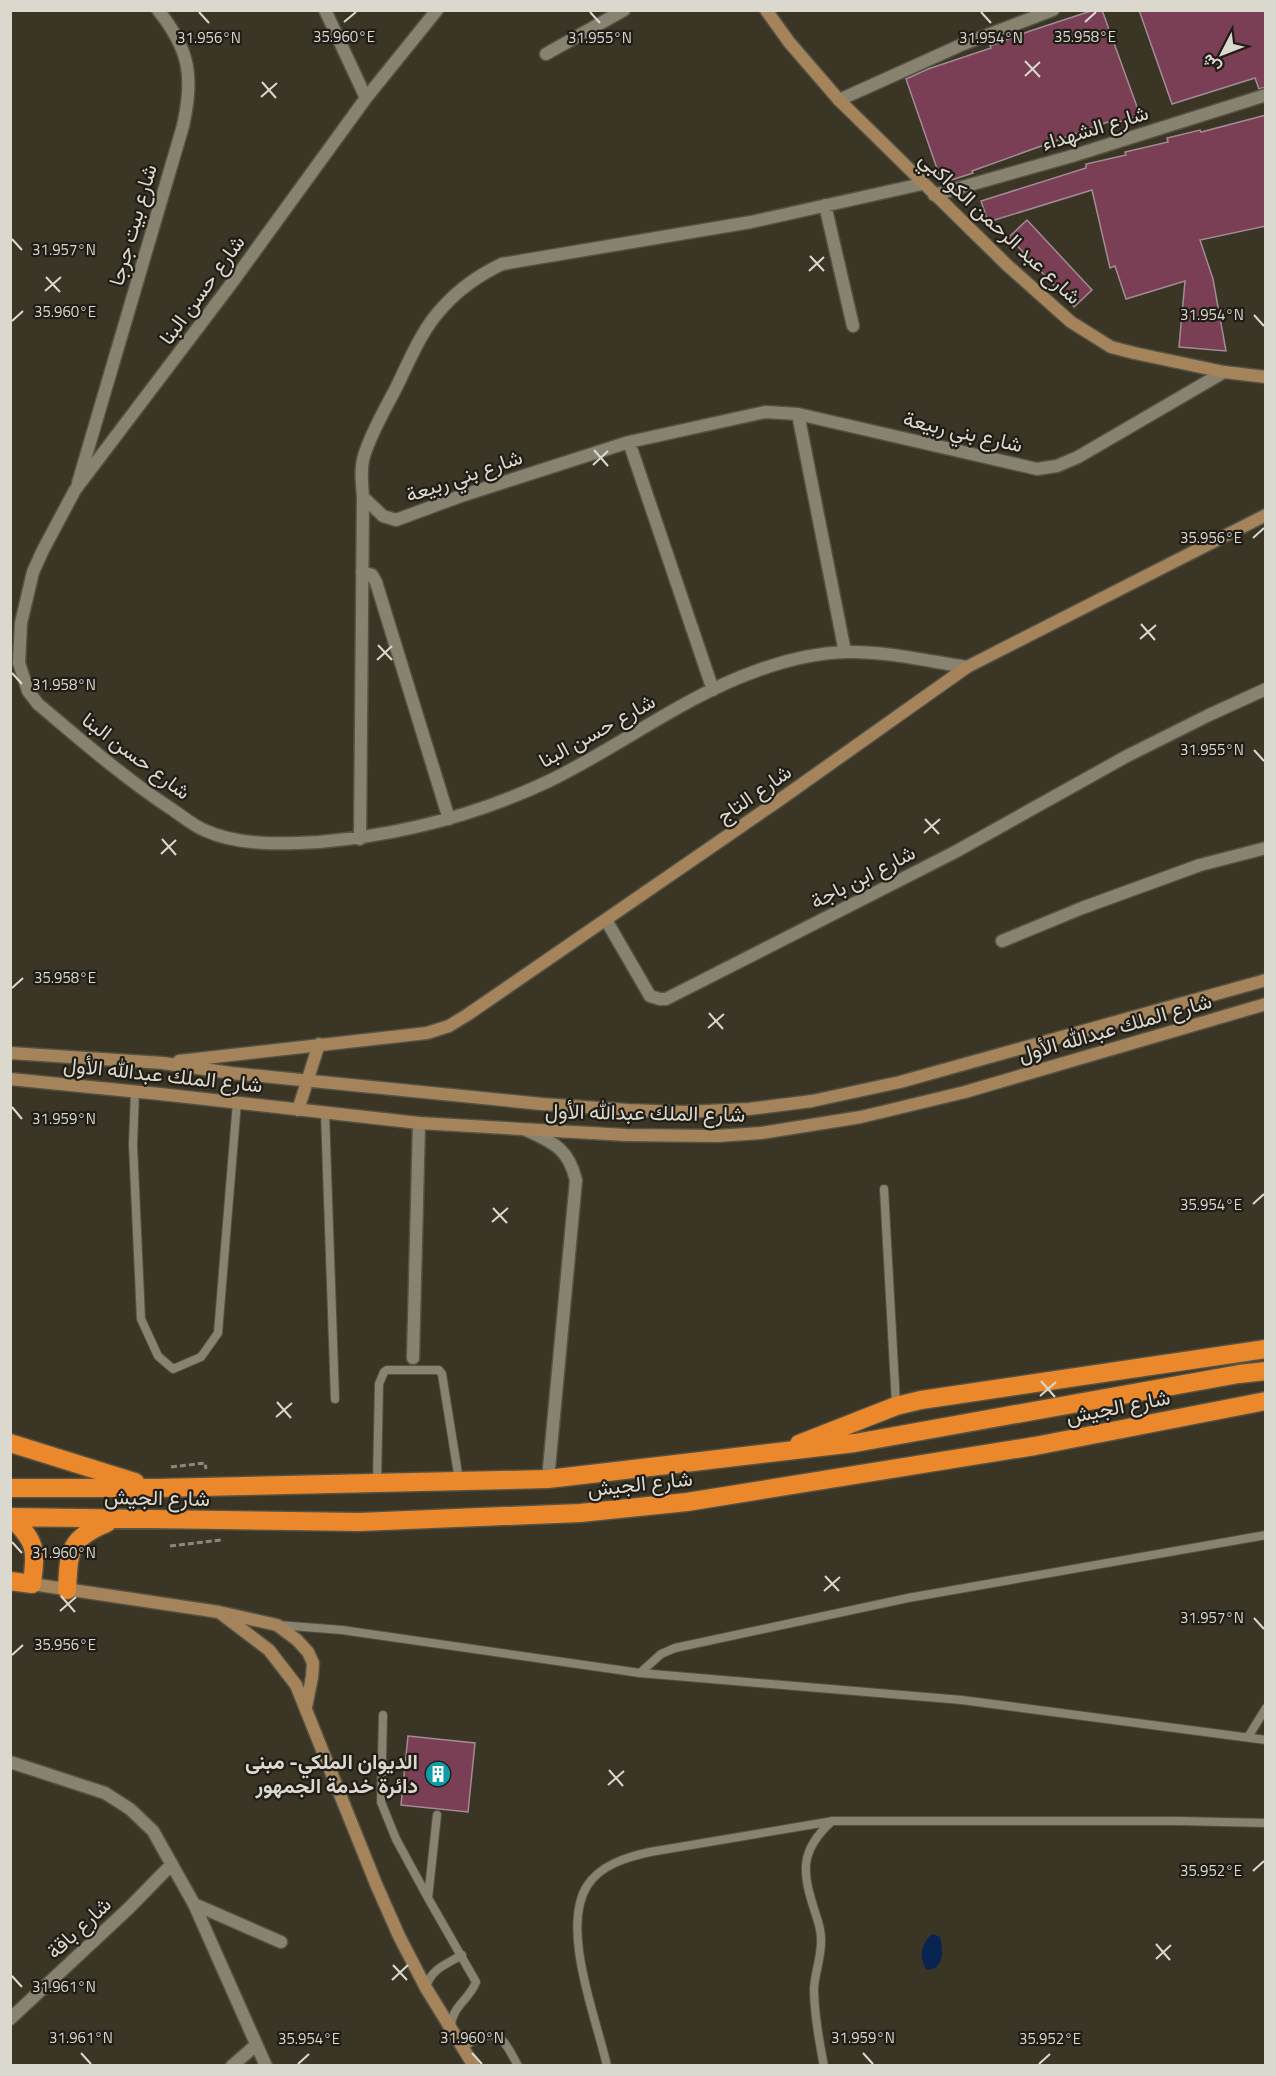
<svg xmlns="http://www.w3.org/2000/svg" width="1276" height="2076" font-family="'Titillium Web',Vazirmatn,sans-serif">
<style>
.water{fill:#092450}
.building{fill:#7a3e55;stroke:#a28c93;stroke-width:1.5}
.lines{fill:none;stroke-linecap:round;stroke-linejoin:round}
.lane-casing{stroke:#555243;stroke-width:10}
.street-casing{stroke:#555243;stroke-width:15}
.secondary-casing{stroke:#555243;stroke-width:15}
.highway-casing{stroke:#555243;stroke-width:21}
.path{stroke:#8b887a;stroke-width:3;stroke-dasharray:6 3;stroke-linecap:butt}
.lane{stroke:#888370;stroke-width:8}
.street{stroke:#888370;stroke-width:12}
.secondary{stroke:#a5845b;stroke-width:12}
.highway{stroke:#ea882b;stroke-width:18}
.ticks{fill:none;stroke:#dbd9ce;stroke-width:2}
.labels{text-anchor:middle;stroke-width:4.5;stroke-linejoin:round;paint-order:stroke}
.street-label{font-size:21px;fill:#dbd9ce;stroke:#1f1d16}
.poi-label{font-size:21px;font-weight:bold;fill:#dbd9ce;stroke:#1f1d16;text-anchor:end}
.ticks-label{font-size:15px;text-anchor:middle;fill:#dbd9ce;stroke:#1f1d16;stroke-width:4.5;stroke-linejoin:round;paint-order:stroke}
</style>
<rect width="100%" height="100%" fill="#3a3525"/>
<path class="water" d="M933,1934L940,1937C943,1950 945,1969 927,1970C918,1958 921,1942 933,1934Z"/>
<path class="building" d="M1094,10H1102L1140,115L1110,125L1108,122L972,171L973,173L942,183L906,79L928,69L991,48L990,46L1030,31Z
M1139,10H1266V87L1259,89L1255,78L1172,104Z
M1266,115V226L1200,240L1213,279L1226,351L1179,347L1185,281L1126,299L1115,266L1110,268L1092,190L988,222L981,201L1086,168V164L1126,155L1125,152L1168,142L1167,138L1200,130L1201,132Z
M1027,220L1092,290L1074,307L1009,237Z
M408,1736L475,1743L468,1812L401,1805Z"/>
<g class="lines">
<g class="lane-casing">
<path id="lane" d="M135,1091L133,1145L141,1319L158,1356L173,1369L201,1357L218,1333L237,1102
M325,1113L335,1399
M884,1189L896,1404
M377,1482L379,1384L384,1372L387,1370H439L442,1374L459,1480
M278,1625L342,1630L640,1673L962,1700L1266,1740
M640,1673L661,1654L675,1648L908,1598L1266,1535
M383,1715L381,1802L396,1839L427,1896
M1248,1737L1266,1708
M437,1815L428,1898L476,1982C470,1999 452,2006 451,2026
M426,1988C430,1969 447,1964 462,1955
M463,2047C496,2026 501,2033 518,2066
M607,2066C597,2020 560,1929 587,1886C600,1865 627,1857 650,1852L833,1821H1179L1266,1823
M824,2066C819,2041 814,2014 814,1988C815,1972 822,1955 821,1939C821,1929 818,1921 815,1912C802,1872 799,1851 832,1821"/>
</g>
<g class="street-casing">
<path id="street" d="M325,10L366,98
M437,10L366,98L231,284L75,490L43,550L33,572L21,623L19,663L28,691L38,704C81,740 123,777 170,808C181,815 192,825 204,830C238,846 283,844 319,842C399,835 477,815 549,781C619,747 683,697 756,671C783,661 817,653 846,652C886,651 927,661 967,667
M546,54L624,10
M839,100L961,45L1053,10
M922,184L751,222L502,264C479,275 460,288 443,307C421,330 409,362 395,390C384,411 371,433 364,456C360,469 362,484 363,497L383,516L396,520L461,496L629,442L765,412L798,414L1037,469L1057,466L1078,457L1224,372
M934,195L1072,156L1266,95
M825,205L853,326
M798,414L845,652
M629,442L713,690
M78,483L183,126C194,77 190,50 158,10
M362,572L372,575L376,582L449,819
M360,839L363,497
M606,920L650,996L660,999H666L955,852L1127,756L1209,715L1266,689
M1002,941L1082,908L1200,865L1266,848
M526,1130C554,1143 568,1148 576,1180L548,1479
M413,1358L419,1123
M10,1762L105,1793L130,1809L153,1831L194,1904L266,2066
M194,1904L281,1942
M10,2019L129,1908L172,1864
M232,2066L256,2045"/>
</g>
<g class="secondary-casing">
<path id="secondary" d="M766,10L789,42L839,100L1007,265L1071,322L1111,347L1134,353L1224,372L1266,377
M10,1053L163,1063L231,1073L542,1104L628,1110L684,1112L749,1109L812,1101L900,1082L1266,980
M179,1061L427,1033L449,1026L467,1015L778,801L967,667L1266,515
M10,1079L160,1094L419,1123L626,1135L717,1136L761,1133L861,1117L965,1092L1266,1004
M298,1110L319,1044
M32,1584L219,1612L277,1625L297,1640L308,1652L313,1663L312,1677L306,1707
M219,1612L269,1650L296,1685L376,1884L399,1936L426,1988L474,2066"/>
</g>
<g class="highway-casing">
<path id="highway" d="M10,1443L135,1482
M799,1444L896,1406L921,1400L1266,1349
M10,1488H157L548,1479L855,1443L1239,1374L1266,1371
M10,1517L359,1522L580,1513L687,1502L1035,1446L1266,1401
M10,1581L32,1584C36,1549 37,1543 11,1517
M67,1590C69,1551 68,1539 107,1523"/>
</g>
<path class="path" d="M171,1467L205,1463L206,1469
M170,1546L221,1540V1538"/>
<use href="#lane" class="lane"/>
<use href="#street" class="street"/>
<use href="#secondary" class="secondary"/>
<use href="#highway" class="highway"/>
</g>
<path class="ticks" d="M199,12L209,23M590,12L600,23M981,12L991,23M344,22L356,12M1085,22L1096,12M1025,61L1040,77M1025,76L1040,62M262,82L276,98M261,97L277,83M12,239L22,250M810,256L824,271M809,271L824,257M46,277L60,292M45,291L61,277M1254,315L1264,326M12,321L23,311M594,450L608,466M593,465L608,451M1253,538L1264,528M1141,624L1155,640M1140,639L1156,625M378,645L392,660M377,660L392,646M12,673L22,684M1254,750L1264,761M925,819L939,834M924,833L940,819M162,839L176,855M161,854L176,840M12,988L23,978M709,1013L723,1029M708,1028L724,1014M12,1107L22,1119M1253,1204L1264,1194M493,1208L507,1223M492,1222L508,1208M1041,1381L1055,1397M1040,1396L1056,1382M277,1402L291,1418M276,1417L292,1403M12,1542L22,1553M825,1576L839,1591M824,1591L840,1577M61,1596L75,1612M60,1611L76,1597M1254,1618L1264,1629M12,1655L23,1645M609,1770L623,1786M608,1785L624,1771M1253,1871L1264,1861M1156,1944L1170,1960M1156,1959L1171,1945M393,1965L407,1980M12,1976L22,1987M392,1980L408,1965M81,2053L91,2064M472,2053L482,2064M863,2053L873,2064M298,2064L309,2054M1039,2064L1050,2054"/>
<defs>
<g id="building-disc" transform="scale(1.35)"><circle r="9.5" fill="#0f9aa8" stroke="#1f1d16"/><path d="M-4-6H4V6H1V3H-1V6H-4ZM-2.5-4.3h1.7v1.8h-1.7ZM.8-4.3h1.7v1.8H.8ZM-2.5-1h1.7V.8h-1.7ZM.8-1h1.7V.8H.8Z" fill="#fff"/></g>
</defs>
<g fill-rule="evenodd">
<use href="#building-disc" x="438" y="1774"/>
</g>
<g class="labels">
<g class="street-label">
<text transform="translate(1095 128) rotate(-17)" y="7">شارع الشهداء</text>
<text transform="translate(133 225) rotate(-74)" y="7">شارع بيت جرجا</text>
<text transform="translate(1000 228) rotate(43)" y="7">شارع عبد الرحمن الكواكبي</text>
<text transform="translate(202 290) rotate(-54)" y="7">شارع حسن البنا</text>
<text transform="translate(963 432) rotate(13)" y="7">شارع بني ربيعة</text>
<text transform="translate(464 476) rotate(-19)" y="7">شارع بني ربيعة</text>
<text transform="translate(597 731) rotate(-29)" y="7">شارع حسن البنا</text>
<text transform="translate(136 756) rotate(37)" y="7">شارع حسن البنا</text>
<text transform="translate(754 794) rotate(-35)" y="7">شارع التاج</text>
<text transform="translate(863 877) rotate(-27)" y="7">شارع ابن باجة</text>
<text transform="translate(1115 1028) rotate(-16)" y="7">شارع الملك عبدالله الأول</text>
<text transform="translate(163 1075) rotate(6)" y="7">شارع الملك عبدالله الأول</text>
<text transform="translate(645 1113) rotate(1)" y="7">شارع الملك عبدالله الأول</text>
<text transform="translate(1118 1407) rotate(-11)" y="7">شارع الجيش</text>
<text transform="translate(640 1484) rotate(-6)" y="7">شارع الجيش</text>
<text transform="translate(157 1498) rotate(1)" y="7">شارع الجيش</text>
<text transform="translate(79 1928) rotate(-43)" y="7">شارع باقة</text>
</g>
<g class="poi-label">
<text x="418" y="1769">الديوان الملكي- مبنى<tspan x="418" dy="24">دائرة خدمة الجمهور</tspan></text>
</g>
</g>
<g class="ticks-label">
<text x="344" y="42">35.960°E</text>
<text x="1085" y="42">35.958°E</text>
<text x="209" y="43">31.956°N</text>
<text x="600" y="43">31.955°N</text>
<text x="991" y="43">31.954°N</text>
<text x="64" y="255">31.957°N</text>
<text x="65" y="317">35.960°E</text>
<text x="1212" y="320">31.954°N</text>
<text x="1211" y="543">35.956°E</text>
<text x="64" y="690">31.958°N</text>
<text x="1212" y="755">31.955°N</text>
<text x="65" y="983">35.958°E</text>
<text x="64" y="1124">31.959°N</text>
<text x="1211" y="1210">35.954°E</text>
<text x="64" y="1558">31.960°N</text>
<text x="1212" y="1623">31.957°N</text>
<text x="65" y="1650">35.956°E</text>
<text x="1211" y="1876">35.952°E</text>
<text x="64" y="1992">31.961°N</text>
<text x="81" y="2043">31.961°N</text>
<text x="472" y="2043">31.960°N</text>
<text x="863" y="2043">31.959°N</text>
<text x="309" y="2044">35.954°E</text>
<text x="1050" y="2044">35.952°E</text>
</g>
<rect width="1276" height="2076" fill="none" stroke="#dbd9ce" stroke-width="24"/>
<g transform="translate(1222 54) rotate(228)" stroke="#1f1d16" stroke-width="4.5" paint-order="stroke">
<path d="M0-4.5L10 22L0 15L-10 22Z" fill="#dbd9ce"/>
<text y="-9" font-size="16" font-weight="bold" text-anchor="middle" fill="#dbd9ce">ش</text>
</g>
</svg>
